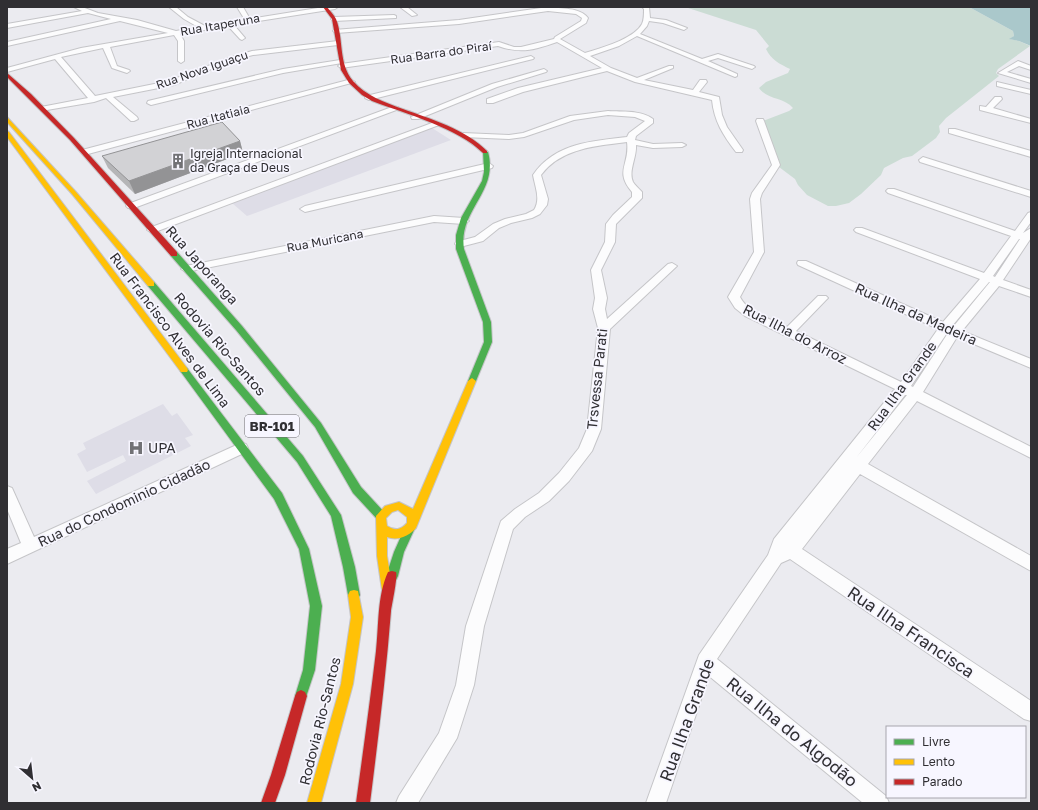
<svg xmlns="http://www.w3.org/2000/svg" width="1038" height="810" font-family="'Golos Text',sans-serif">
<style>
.built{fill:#dedde7}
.green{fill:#cbdcd4}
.water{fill:#aac8cb}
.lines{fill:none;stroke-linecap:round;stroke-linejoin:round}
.street-casing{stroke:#c5c5c8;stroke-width:2}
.fast-casing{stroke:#c5c5c8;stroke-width:2}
.slow-casing{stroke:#c5c5c8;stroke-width:2}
.jam-casing{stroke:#c5c5c8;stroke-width:2}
.street{fill:#fcfcfd;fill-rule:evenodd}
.fast{fill:#4caf50;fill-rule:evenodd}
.slow{fill:#ffc107;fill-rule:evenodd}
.jam{fill:#c62828;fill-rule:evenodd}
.wall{fill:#b5b5b7}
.shaded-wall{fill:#939395}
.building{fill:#d2d2d5;stroke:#939395}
.labels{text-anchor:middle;stroke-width:3.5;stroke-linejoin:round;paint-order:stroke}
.far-street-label{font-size:12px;fill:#302f33;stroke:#f7f6ff}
.far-poi-label{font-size:12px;fill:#302f33;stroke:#f7f6ff;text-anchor:start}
.shield{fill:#f7f6ff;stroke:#6c6b70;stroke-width:1}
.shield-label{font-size:13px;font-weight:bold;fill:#302f33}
.street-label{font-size:14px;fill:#302f33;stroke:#f7f6ff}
.poi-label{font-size:14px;fill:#302f33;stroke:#f7f6ff;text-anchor:start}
.near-street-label{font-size:17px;fill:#302f33;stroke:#f7f6ff}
</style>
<rect width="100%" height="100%" fill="#ebebf0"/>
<path class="built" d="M432,128L451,140L247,216L232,203Z
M163,404L172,416L177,413L193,435L185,438L191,446L96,494L87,481L126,461L123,455L87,472L77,454L86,449L83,443Z"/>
<path class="green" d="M685,7H969L1013,31L1014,36L1010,39L1019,41L1030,46L998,69L996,73L999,76L946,118L939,126L940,132L936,138L912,156L903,158L884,168L881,175L861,194L849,203L836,206H828L807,195L798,185L795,179L779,167L763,121L789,111L793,108C784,97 767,100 759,88L766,82L788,73L790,69C780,64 771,60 766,49L769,46L756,30Z"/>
<path class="water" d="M969,7H1031V46L1019,41L1009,39L1014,36L1013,31Z"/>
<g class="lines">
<g class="street-casing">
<path id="street" d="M74,7H82L98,13L137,20L176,31L198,27L184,19L169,7H176L188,17L205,26L245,20L237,7H243L250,19L324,7H338L335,9L234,25L245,38L242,40L240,39L228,26L180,34L184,41V61L181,63L178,61V41L174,35L110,47L117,66L129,70L130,71L127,73L112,68L103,48L61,57L95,96L169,81L226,59L252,51L338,41L341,43L338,45L253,55L230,61L174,85L113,97L137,117L138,119L134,121H131L106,98L94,102L41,111V107L88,98L55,59L7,72V68L81,48L168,33L120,21L7,46V42L111,19L88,13L7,28V24L82,11Z
M400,7H407L417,15L412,16Z
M548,7C561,9 580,7 588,18L586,23L560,39L585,53C601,48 634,39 642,24C644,20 644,14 644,9L642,7H649L650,18L666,20L687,28L684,30L663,23L649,21L647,26L640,34L702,59L718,54L754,66L755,67L752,69L718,58L708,61L737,74V76L735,77L637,36L619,46L590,56L611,68L637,78L669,66H673V68L644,80L693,90L700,80H706L707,82L699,92L719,97L722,115L727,127L743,150L742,152H736C723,135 714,121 712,100L635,82L607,71L523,92L493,103H487V99L518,88L602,68L557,42C534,50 521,54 498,46L341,68L338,66L341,64L499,42L514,47H521L554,39L555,37L581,21L582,18L576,14L548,11L459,24L336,33L333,31L334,30L459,20Z
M394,15L396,16V18L334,21L331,19L334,17Z
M531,56L534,58L533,59L369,100L365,98L366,96Z
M340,60L342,61V63L283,73L151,105L147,103L148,101L283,69Z
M1018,61L1031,66V70L1019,66L1007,72L1031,79V83L998,73Z
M544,69L547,71L546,72L497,87L418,119H412L411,117L492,84Z
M348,80H351L355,82L88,154L85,155L81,152L82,150Z
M997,82L1031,90V94L997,86Z
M995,97H1001L1002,99L993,108L1031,119V123L980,110V106L986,107Z
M392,107H398L399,109L134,208H128L126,206L128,204Z
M608,111C622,112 641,110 653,119V123L636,136L635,140L653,144L682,143L686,145L682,147L653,148L636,145C637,157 628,171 633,182C635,185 639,189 642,192V198L616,224L615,242L601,270L607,298L605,309L607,319L668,264L672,263L677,266L610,329L601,429L592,451L569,481L549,501L525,517L513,529L484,626L474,685L457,738L418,803H396L399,796L439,733L456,685L466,626L501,521L515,509L539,493L559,473L579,448L587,429L598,328L593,309L595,298L591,270L605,242L606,224L613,215L632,197V192C614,171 630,165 627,142C596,146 561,148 541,175L548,199L547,205L540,214L532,218L511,223L499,228L483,241L460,247L455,244L456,242L475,237L493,224L505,219L526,214L534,210C541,199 535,187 533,175C555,143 592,141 627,137L629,133L645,121L635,117L608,115L574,120L524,137L509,139L463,137L459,135L463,133L509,135L523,133L570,116Z
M757,119H763L764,121L780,165L762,193L760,199L764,252L740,297C748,313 771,319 787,327L818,296H826L828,298L826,300L796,331L901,382L938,329L798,265L797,263L798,261H806L943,322L980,279L856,232L854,230L856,228H862L984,273L1011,236L888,193L886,191L888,189H894L1015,231L1028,213L1031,212V222L1023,233L1031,228V238L1003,280L1031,290V297L999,286L962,331L1031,359V368L957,337L923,392L1031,447V458L917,401L868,464L1031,556V571L860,474L802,549L1031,701V721L1024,719L790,559L781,563L717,659L886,796L889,803H863L709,676L666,803H646L699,655L768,555L774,539L895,389L745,316L735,308L728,297L754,252L750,199L752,193L772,165L756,121ZM1019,239H1020L995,277L993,276ZM989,282H990L953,327L952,326ZM947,333H948L913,387L911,386ZM905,395H907L856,458Z
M432,123H438L439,125L155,232L152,233L147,230L149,228Z
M949,129H955L1031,151V157L949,133Z
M923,157L1031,191V197L920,162L919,160Z
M489,163L493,166L492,168L305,212L300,209L305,206Z
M434,216L464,218L469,221L464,224L434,222L186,272L181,269L186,266Z
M241,443L246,444L248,448L246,452L7,564V549L21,543L7,509V486L12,488L34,537Z"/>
</g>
<g class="fast-casing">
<path id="fast" d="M483,151L488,152C499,192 458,210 464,249L491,322L492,342L476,381L472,384L468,381L484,342L483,322L456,249V235L461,218L482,181L484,172Z
M171,252H177L242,326L321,423L361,487L385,513L386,516L385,519L381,520L377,519L353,493L315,427L236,330L171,256Z
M148,282H154L303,456L341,515L355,567L360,595L358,599L354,600L350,599L348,595L343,567L331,516L297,462L148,286Z
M184,367L187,368L282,493L309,549L322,606L315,670L305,700L301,702L297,700L295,696L303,670L310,606L299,549L274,499L181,372L180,370L181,368Z
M410,523L414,525L415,528L404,552L398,576L396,580L392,581L388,580L386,576L394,552L406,525Z"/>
</g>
<g class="slow-casing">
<path id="slow" d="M7,117L76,192L154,282V286H148L72,194L7,122Z
M7,131L9,132L187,368L188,370L187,372H181L7,137Z
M472,378L476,381L416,528C409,536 398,541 387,537V556L392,586L390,590L386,591L382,590L377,556L376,516L385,506L399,502L413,509L468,381ZM398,510L407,517V523C401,530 395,531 387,526L386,518L392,512Z
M354,590L358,591L363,617L353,684L321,803H307L341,684L351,617L348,595L350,591Z"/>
</g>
<g class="jam-casing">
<path id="jam" d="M323,7H327C330,11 334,15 336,19C344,39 338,63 353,81C366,96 384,102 403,109C431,119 465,129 487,151V153H483C458,128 406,114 372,101L362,95L349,83L341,70L332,19Z
M7,73L31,94L74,138L177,252V256H171L70,140L7,77Z
M392,571L396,572C398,576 392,604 391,611C386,675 378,739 370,803H356C363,752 370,702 376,651C379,625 377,596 388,572Z
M301,690L305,692L307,696L285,775L275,803H261L271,775L295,696L297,692Z"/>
</g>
<use href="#street" class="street"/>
<use href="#fast" class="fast"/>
<use href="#slow" class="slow"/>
<use href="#jam" class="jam"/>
</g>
<path class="wall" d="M240,141L243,153L135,194L108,168L102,156Z"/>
<path class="shaded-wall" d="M240,141L243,153L135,194L129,181Z"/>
<path class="building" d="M222,122L240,141L129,181L102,156Z"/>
<defs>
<g id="building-bare" transform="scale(1.2)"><path d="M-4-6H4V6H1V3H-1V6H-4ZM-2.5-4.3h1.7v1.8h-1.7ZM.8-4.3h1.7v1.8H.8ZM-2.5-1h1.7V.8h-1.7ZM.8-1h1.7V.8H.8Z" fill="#717175" stroke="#f7f6ff" stroke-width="2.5" paint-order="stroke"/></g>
<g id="hospital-bare" transform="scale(1.2)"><path d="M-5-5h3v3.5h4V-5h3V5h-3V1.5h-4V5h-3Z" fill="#717175" stroke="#f7f6ff" stroke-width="2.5" paint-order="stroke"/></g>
</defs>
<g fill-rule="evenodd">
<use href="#building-bare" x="178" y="161"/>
<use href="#hospital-bare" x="136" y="448"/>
</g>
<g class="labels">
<g class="far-street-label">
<text transform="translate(220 25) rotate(-10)" y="4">Rua Itaperuna</text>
<text transform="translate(441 53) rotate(-8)" y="4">Rua Barra do Piraí</text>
<text transform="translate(202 70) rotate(-19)" y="4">Rua Nova Iguaçu</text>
<text transform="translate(218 117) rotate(-15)" y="4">Rua Itatiaia</text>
<text transform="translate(325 241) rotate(-11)" y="4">Rua Muricana</text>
</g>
<g class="far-poi-label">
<text x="190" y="158">Igreja Internacional<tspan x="190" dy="14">da Graça de Deus</tspan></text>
</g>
<rect class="shield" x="245" y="415" width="54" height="22" rx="3"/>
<g class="shield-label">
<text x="272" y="431">BR-101</text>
</g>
<g class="street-label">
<text transform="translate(202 265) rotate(48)" y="5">Rua Japoranga</text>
<text transform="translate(916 314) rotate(24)" y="5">Rua Ilha da Madeira</text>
<text transform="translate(170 330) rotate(53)" y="5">Rua Francisco Alves de Lima</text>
<text transform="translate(795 334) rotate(27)" y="5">Rua Ilha do Arroz</text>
<text transform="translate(220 344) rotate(49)" y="5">Rodovia Rio-Santos</text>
<text transform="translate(597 379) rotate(-84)" y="5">Trsvessa Parati</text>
<text transform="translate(902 386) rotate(-54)" y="5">Rua Ilha Grande</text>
<text transform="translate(124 503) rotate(-25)" y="5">Rua do Condominio Cidadão</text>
<text transform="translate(320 721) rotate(-76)" y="5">Rodovia Rio-Santos</text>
</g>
<g class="poi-label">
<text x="148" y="453">UPA</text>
</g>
<g class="near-street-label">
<text transform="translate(911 632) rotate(34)" y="6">Rua Ilha Francisca</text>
<text transform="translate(687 720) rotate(-70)" y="6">Rua Ilha Grande</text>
<text transform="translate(792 732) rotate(39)" y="6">Rua Ilha do Algodão</text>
</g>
</g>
<rect width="1038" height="810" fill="none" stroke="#302f33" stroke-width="16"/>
<rect x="886" y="726" width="140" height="72" fill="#f7f6ff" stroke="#a7a6ad"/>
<rect x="894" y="739" width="20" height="6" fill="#4caf50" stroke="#a7a6ad"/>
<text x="922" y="746" font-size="12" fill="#302f33">Livre</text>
<rect x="894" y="759" width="20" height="6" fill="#ffc107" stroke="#a7a6ad"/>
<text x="922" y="766" font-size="12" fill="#302f33">Lento</text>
<rect x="894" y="779" width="20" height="6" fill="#c62828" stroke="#a7a6ad"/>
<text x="922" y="786" font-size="12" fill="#302f33">Parado</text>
<g transform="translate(32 778) rotate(152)" stroke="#f7f6ff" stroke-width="3" paint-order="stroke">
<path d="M0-3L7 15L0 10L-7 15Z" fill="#302f33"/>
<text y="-6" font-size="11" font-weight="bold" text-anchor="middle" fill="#302f33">N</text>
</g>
</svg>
